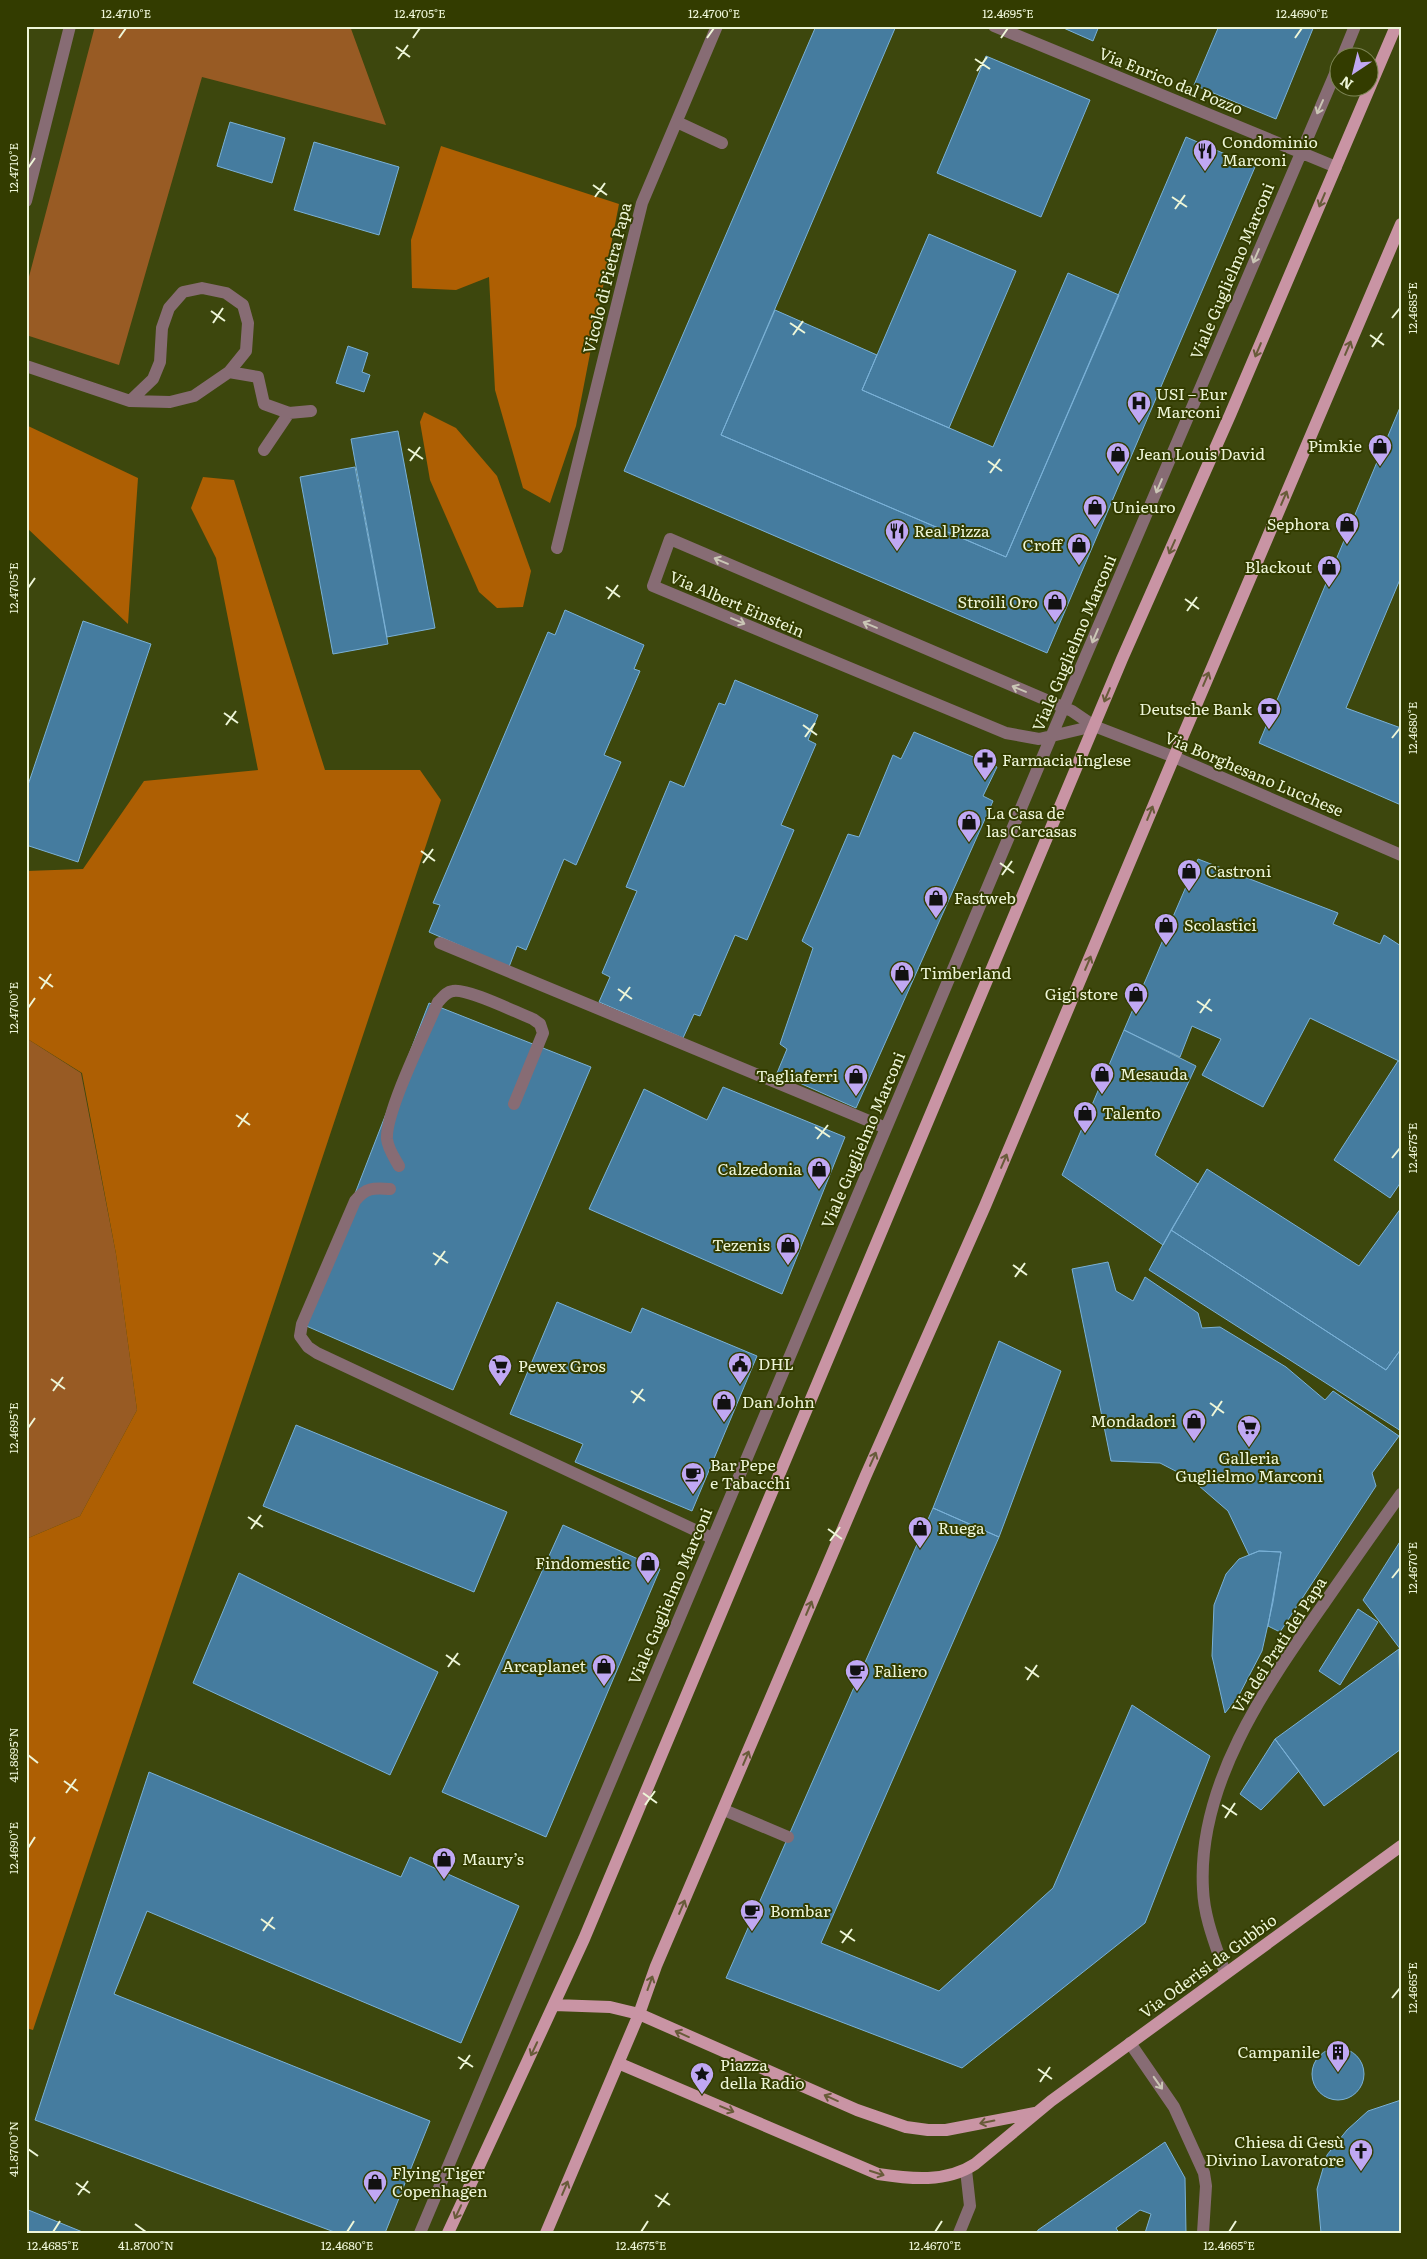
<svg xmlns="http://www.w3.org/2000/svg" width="1427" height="2259" font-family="Literata,serif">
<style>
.green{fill:#985b24}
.forest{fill:#ae5f03}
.building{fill:#457c9f;stroke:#7ab1d7}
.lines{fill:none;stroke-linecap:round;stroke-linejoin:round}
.minor{stroke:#876c74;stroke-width:12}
.major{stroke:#c994a4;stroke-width:12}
.oneway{stroke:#cac6b5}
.oneway2{stroke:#685b39}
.ticks{fill:none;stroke:#eef6d8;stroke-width:2}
.labels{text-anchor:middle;stroke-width:4;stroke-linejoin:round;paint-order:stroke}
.street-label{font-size:16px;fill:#eef6d8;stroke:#333c00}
.poi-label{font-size:16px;fill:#eef6d8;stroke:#333c00;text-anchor:start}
.neatline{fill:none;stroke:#eef6d8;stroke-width:2}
.ticks-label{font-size:12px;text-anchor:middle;fill:#eef6d8}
</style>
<rect width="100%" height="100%" fill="#3d470d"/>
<path class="green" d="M95,26H350L386,125L202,77L119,365L26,335V288Z
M26,1038L81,1073L116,1254L137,1410L80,1516L26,1539Z"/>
<path class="forest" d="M441,146L619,204L576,426L550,503L523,488L495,390L489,277L456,290L412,288L411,240Z
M424,412L456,428L497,476L531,571L523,607L497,608L479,592L430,480L420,422Z
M26,425L138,478L128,624L26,527Z
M203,477L234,480L325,770H420L441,800L33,2030L26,2028V1539L80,1516L137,1410L116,1254L82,1073L26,1038V871L83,869L144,781L258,770L216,558L191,508Z"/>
<path class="building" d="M816,26H896L721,435L1006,557L1186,137L1255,167L1047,653L624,471Z
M1059,26H1099L1093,41Z
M1219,26H1314L1276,119L1194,85Z
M986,56L1090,100L1041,217L937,173Z
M230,122L285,138L272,183L217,166Z
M314,142L399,167L379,235L294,210Z
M929,234L1016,271L949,428L862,390Z
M1068,273L1119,295L1006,557L721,435L775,310L877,355L862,390L993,447Z
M348,346L368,353L362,372L370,375L364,392L336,383Z
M1401,405V577L1346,708L1401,728V805L1259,743Z
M398,431L435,628L387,637L351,439Z
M355,467L388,644L333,654L300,477Z
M565,610L644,645L634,669L640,671L604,755L621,762L576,865L564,859L526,950L517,946L509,967L429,932L440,905L433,903L548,632L555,635Z
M83,621L151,644L78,862L26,845V791Z
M735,680L818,715L808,740L816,744L781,825L794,830L747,940L735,935L700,1016L694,1014L683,1038L599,1002L610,977L602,973L637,891L626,887L670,781L684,787L719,703L725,705Z
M914,732L997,767L983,796L993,801L856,1108L777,1073L787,1049L780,1044L813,948L802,941L848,834L859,837L893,755L901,759Z
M1198,859L1338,913L1333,924L1380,944L1384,935L1401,946V1062L1310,1018L1263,1107L1202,1075L1221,1039L1192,1026L1180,1057L1124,1030Z
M429,1003L591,1067L453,1390L304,1325Z
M1124,1030L1196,1066L1155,1155L1198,1184L1163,1245L1062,1175Z
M1398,1061L1401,1062V1182L1390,1198L1334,1160Z
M723,1087L845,1137L782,1294L589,1209L644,1089L707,1120Z
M1207,1169L1359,1266L1401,1208V1349L1386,1370L1171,1230Z
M1171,1230L1386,1370L1401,1349V1431L1149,1270Z
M1108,1262L1116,1291L1133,1301L1145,1277L1198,1313L1202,1328L1220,1327L1286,1367L1325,1400L1333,1391L1399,1436L1372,1473L1376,1486L1280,1632L1268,1626L1281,1552L1259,1551L1249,1555L1228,1511L1191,1479L1160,1463L1111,1461L1072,1269Z
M557,1302L631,1333L642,1308L757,1356L692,1511L575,1462L583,1444L510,1414Z
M999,1341L1061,1371L999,1537L933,1508Z
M296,1425L507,1512L474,1592L263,1506Z
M933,1508L999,1537L821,1943L939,1991L1053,1888L1132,1705L1210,1756L1145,1923L962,2068L726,1978Z
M563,1525L660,1569L546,1837L442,1792Z
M1401,1540V1650L1363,1600Z
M1259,1551L1281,1552L1273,1602L1262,1651L1238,1697L1225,1713L1212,1656L1214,1605L1226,1574L1239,1559Z
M239,1573L438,1672L390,1775L193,1683Z
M1358,1609L1378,1622L1340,1685L1319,1671Z
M1399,1649L1401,1749L1324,1806L1275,1739Z
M1275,1739L1299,1771L1261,1810L1240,1794Z
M149,1772L401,1877L410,1857L519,1906L461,2043L147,1911L114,1994L430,2121L385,2233H337L35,2120Z
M1312 2074a26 26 0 1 1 52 0a26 26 0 1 1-52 0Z
M1401,2100V2233H1321L1317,2189L1327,2155L1347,2130L1368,2111Z
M1165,2142L1185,2178L1186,2233H1145L1151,2214L1140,2210L1116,2228L1119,2233H1037L1038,2230Z
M26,2209L85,2233H26Z"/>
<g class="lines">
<path class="minor" d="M994,26L1336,167
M1342,58L1355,26
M677,122L722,143
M26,201L70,26
M26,366L130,401L170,402L194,396L229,372L246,351L248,323L243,305L226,293L202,288L183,292L169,308L162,328L160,362L153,379L130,401
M229,372L258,377L264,404L289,413L311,411
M264,450L289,413
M557,548L642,203L717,26
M1094,726L1039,739L1006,733L653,586L670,539L1072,711L1094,726L1174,757L1401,855
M440,943L886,1128
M399,1166C394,1157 388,1149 387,1139C385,1113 426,1030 438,1002C443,997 446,992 453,991C468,988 517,1013 533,1019L540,1024L543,1033L514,1104
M390,1189C374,1188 366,1187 355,1201L302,1324L300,1336L308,1347L317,1353L712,1538
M724,1810L788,1837
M1225,1973C1216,1946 1204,1918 1203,1889C1197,1783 1267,1685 1325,1602C1350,1566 1375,1530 1401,1494
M1130,2043L1174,2107L1204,2173L1206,2186L1203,2233
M420,2233L1051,737L1340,62
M959,2233L970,2206L966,2170"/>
<path class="major" d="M554,2005L610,2007L639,2014L857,2110L906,2127L928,2130H946L1035,2113
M618,2063L878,2174C911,2179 946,2183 975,2164L1051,2101L1401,1846
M448,2233L584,1939L1122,659L1230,415L1396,26
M546,2233L639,2014L656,1966L866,1475L985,1206L1174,757L1401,224"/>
</g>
<defs><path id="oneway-shaft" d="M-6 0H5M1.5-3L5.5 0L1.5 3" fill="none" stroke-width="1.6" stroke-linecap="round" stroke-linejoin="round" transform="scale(1.25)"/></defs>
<g class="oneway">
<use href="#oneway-shaft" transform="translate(1320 107) rotate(114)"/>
<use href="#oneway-shaft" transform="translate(1256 256) rotate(113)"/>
<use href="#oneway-shaft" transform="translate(1159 486) rotate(113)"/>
<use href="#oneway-shaft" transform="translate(721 561) rotate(-157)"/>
<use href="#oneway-shaft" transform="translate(738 621) rotate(23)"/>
<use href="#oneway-shaft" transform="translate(870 625) rotate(-157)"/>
<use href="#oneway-shaft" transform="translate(1095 636) rotate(113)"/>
<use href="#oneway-shaft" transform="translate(1019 689) rotate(-157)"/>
<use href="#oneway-shaft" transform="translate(1158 2083) rotate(55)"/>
</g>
<g class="oneway2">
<use href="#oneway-shaft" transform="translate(1322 200) rotate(113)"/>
<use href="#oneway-shaft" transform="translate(1348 348) rotate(-67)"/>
<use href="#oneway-shaft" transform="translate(1258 350) rotate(113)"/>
<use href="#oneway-shaft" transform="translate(1284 498) rotate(-67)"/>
<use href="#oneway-shaft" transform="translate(1172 547) rotate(114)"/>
<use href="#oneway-shaft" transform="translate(1206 679) rotate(-67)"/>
<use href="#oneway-shaft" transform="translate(1107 695) rotate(113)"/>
<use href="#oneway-shaft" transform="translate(1150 813) rotate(-68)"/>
<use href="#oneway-shaft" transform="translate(1088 963) rotate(-67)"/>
<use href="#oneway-shaft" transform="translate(1004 1161) rotate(-67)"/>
<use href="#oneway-shaft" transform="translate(873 1459) rotate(-66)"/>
<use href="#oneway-shaft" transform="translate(809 1608) rotate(-67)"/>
<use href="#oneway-shaft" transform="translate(746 1758) rotate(-67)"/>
<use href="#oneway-shaft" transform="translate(682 1907) rotate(-67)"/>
<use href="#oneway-shaft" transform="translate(650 1983) rotate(-70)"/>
<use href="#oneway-shaft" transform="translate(682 2034) rotate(-156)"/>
<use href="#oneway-shaft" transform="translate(534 2049) rotate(115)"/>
<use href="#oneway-shaft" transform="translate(831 2098) rotate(-156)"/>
<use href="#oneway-shaft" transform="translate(727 2109) rotate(23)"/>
<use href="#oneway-shaft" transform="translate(987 2122) rotate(169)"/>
<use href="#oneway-shaft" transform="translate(877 2173) rotate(18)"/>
<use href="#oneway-shaft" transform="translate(565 2188) rotate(-67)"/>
<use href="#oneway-shaft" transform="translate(458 2212) rotate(115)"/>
</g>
<path class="ticks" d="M119,38L126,28M413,38L420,28M707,38L714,28M1001,38L1008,28M1295,38L1302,28M396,47L410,57M398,59L408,45M975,59L990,69M977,71L987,57M28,168L35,158M593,185L607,195M595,197L605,183M1172,197L1187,207M1175,209L1185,195M211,311L225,321M1392,318L1400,308M213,323L223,308M790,323L805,333M793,335L803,321M1370,335L1384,345M1372,347L1382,333M408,449L423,459M410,461L420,447M988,461L1002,471M990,473L1000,459M606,587L620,597M28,588L35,578M608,599L618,585M1185,599L1199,609M1187,611L1197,597M224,713L238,723M226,725L236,711M803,725L817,735M805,737L815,723M1392,738L1400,728M421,851L435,861M423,863L433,849M1000,863L1014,873M1002,875L1012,861M39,977L53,987M41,989L51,974M618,989L632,999M620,1001L630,987M1197,1001L1212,1011M28,1008L35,998M1200,1013L1210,999M236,1115L250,1125M238,1127L248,1113M815,1127L830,1137M817,1139L828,1125M1392,1158L1400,1148M433,1253L448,1263M435,1265L445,1251M1013,1265L1027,1275M1015,1277L1025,1263M51,1379L65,1389M53,1391L63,1377M631,1391L645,1401M633,1403L643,1389M1210,1403L1224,1413M1212,1416L1222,1401M28,1428L35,1418M248,1517L263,1527M251,1529L261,1515M828,1529L842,1539M830,1541L840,1527M1392,1578L1400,1568M446,1655L460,1665M448,1667L458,1653M1025,1667L1039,1677M1027,1680L1037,1665M28,1755L38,1763M64,1781L78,1791M66,1793L76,1779M643,1793L657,1803M645,1805L655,1791M1222,1805L1237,1815M1225,1818L1235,1803M28,1848L35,1837M261,1919L275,1929M263,1931L273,1917M840,1931L855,1941M842,1943L852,1929M1392,1998L1400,1988M458,2057L473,2067M460,2069L470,2055M1038,2069L1052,2079M1040,2082L1050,2067M28,2149L38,2156M76,2183L90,2193M78,2195L88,2181M655,2195L670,2205M658,2207L668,2193M135,2224L146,2232M53,2232L60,2221M347,2232L354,2221M641,2232L648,2221M935,2232L942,2221M1229,2232L1236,2221"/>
<defs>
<g id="restaurant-pin" transform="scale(1.25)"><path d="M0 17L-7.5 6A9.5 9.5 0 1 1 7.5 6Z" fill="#c0a8f3" stroke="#333c00"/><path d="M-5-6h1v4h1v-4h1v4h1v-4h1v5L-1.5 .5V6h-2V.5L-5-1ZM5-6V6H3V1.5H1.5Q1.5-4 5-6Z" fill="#111"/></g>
<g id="hospital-pin" transform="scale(1.25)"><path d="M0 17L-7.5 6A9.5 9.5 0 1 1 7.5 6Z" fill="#c0a8f3" stroke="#333c00"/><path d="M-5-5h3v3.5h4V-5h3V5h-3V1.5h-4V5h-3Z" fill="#111"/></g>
<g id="shop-pin" transform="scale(1.25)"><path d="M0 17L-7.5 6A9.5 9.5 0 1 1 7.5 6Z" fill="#c0a8f3" stroke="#333c00"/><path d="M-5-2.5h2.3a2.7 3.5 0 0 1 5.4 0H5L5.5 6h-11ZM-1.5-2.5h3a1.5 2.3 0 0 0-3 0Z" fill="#111"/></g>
<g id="bank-pin" transform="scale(1.25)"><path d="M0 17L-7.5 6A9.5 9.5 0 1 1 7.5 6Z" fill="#c0a8f3" stroke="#333c00"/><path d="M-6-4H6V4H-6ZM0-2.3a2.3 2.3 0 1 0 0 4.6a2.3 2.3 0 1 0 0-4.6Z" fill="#111"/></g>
<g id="pharmacy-pin" transform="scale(1.25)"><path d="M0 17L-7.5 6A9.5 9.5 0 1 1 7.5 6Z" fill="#c0a8f3" stroke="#333c00"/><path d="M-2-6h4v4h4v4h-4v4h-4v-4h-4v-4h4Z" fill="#111"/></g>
<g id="civic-pin" transform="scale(1.25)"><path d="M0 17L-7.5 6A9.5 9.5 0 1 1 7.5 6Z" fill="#c0a8f3" stroke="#333c00"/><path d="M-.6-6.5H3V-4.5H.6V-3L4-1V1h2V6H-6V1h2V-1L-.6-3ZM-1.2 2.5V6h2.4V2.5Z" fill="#111"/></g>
<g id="supermarket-pin" transform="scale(1.25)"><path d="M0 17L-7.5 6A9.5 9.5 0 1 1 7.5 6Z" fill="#c0a8f3" stroke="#333c00"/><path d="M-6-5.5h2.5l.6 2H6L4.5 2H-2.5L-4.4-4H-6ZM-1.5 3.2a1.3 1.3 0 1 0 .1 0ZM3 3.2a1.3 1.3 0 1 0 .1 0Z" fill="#111"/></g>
<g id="cafe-pin" transform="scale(1.25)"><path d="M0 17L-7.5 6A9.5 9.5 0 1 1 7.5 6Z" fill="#c0a8f3" stroke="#333c00"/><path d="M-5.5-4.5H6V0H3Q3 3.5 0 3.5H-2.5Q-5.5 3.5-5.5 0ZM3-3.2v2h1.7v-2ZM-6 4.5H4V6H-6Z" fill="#111"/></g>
<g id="building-pin" transform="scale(1.25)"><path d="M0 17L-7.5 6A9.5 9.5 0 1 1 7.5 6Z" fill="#c0a8f3" stroke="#333c00"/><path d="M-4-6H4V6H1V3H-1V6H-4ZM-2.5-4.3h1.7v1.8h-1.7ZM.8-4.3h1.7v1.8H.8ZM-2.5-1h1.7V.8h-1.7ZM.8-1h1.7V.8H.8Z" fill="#111"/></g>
<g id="sight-pin" transform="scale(1.25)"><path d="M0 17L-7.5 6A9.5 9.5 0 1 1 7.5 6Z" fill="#c0a8f3" stroke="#333c00"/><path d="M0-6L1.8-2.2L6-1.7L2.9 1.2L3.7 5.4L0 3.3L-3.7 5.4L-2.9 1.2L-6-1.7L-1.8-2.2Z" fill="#111"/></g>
<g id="church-pin" transform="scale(1.25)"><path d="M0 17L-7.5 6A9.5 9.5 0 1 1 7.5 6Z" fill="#c0a8f3" stroke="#333c00"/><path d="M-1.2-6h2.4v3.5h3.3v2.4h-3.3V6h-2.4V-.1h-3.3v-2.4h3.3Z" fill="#111"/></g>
</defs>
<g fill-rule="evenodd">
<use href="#restaurant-pin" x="1205" y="151"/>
<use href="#hospital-pin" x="1139" y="403"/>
<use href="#shop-pin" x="1380" y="446"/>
<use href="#shop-pin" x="1118" y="454"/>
<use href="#shop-pin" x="1095" y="507"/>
<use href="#shop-pin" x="1347" y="524"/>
<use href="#restaurant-pin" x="897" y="531"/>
<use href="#shop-pin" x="1079" y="545"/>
<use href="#shop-pin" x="1329" y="567"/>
<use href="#shop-pin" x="1055" y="602"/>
<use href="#bank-pin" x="1269" y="709"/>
<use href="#pharmacy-pin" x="985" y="760"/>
<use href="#shop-pin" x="969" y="822"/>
<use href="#shop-pin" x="1189" y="871"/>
<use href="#shop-pin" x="936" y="898"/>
<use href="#shop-pin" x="1166" y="925"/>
<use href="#shop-pin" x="902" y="973"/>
<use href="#shop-pin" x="1136" y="994"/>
<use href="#shop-pin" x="1102" y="1074"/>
<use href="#shop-pin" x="856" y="1076"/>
<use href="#shop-pin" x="1085" y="1113"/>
<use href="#shop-pin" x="819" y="1169"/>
<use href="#shop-pin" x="788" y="1245"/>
<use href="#civic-pin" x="740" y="1364"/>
<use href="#supermarket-pin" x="500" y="1366"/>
<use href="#shop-pin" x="724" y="1402"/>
<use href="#shop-pin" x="1194" y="1421"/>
<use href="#supermarket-pin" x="1249" y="1427"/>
<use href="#cafe-pin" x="693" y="1474"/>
<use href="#shop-pin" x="920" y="1528"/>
<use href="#shop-pin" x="648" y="1563"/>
<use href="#shop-pin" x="604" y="1666"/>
<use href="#cafe-pin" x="857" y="1671"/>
<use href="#shop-pin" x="444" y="1859"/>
<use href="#cafe-pin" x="752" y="1911"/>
<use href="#building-pin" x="1338" y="2052"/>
<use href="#sight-pin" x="702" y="2074"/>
<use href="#church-pin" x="1361" y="2151"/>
<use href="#shop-pin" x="375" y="2182"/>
</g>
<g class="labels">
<g class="street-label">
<text transform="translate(1171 81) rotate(22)" y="6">Via Enrico dal Pozzo</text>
<text transform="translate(1232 271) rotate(-67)" y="6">Viale Guglielmo Marconi</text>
<text transform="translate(607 278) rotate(-76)" y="6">Vicolo di Pietra Papa</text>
<text transform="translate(737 604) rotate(23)" y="6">Via Albert Einstein</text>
<text transform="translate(1074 643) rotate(-67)" y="6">Viale Guglielmo Marconi</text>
<text transform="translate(1254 774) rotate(23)" y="6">Via Borghesano Lucchese</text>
<text transform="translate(863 1140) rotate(-67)" y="6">Viale Guglielmo Marconi</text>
<text transform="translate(670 1596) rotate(-67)" y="6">Viale Guglielmo Marconi</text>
<text transform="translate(1279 1645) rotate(-57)" y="6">Via dei Prati dei Papa</text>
<text transform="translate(1208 1966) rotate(-36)" y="6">Via Oderisi da Gubbio</text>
</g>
<g class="poi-label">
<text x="1222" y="148">Condominio<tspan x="1222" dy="18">Marconi</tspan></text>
<text x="1156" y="400">USI – Eur<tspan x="1156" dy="18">Marconi</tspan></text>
<text x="1362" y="452" text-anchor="end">Pimkie</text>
<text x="1136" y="460">Jean Louis David</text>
<text x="1112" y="513">Unieuro</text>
<text x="1330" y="530" text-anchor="end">Sephora</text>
<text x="914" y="537">Real Pizza</text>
<text x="1062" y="551" text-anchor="end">Croff</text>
<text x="1312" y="573" text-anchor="end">Blackout</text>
<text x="1038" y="608" text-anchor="end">Stroili Oro</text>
<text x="1252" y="715" text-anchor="end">Deutsche Bank</text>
<text x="1002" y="766">Farmacia Inglese</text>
<text x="986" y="819">La Casa de<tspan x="986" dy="18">las Carcasas</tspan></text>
<text x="1206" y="877">Castroni</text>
<text x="954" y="904">Fastweb</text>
<text x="1184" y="931">Scolastici</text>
<text x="920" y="979">Timberland</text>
<text x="1118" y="1000" text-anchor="end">Gigi store</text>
<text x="1120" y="1080">Mesauda</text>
<text x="838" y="1082" text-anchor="end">Tagliaferri</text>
<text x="1102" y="1119">Talento</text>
<text x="802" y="1175" text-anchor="end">Calzedonia</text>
<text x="770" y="1251" text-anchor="end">Tezenis</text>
<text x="758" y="1370">DHL</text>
<text x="518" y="1372">Pewex Gros</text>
<text x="742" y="1408">Dan John</text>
<text x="1176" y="1427" text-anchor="end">Mondadori</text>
<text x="1249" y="1464" text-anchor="middle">Galleria<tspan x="1249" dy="18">Guglielmo Marconi</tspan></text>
<text x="710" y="1471">Bar Pepe<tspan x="710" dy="18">e Tabacchi</tspan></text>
<text x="938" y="1534">Ruega</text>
<text x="630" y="1569" text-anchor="end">Findomestic</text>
<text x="586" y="1672" text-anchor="end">Arcaplanet</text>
<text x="874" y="1677">Faliero</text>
<text x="462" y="1865">Maury’s</text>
<text x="770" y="1917">Bombar</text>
<text x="1320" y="2058" text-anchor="end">Campanile</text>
<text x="720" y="2071">Piazza<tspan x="720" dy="18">della Radio</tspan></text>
<text x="1344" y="2148" text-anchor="end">Chiesa di Gesù<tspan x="1344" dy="18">Divino Lavoratore</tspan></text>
<text x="392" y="2179">Flying Tiger<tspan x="392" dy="18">Copenhagen</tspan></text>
</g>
</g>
<rect width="1427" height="2259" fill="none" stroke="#333c00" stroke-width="55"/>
<g transform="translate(1354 72) rotate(215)"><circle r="24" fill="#333c00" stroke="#7e8656"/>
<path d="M0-4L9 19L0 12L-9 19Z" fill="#c0a8f3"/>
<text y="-8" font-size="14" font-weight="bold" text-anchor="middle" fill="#eef6d8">N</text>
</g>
<rect x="28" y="28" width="1372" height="2204" class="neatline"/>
<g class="ticks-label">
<text x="126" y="18">12.4710°E</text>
<text x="420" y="18">12.4705°E</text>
<text x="714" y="18">12.4700°E</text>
<text x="1008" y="18">12.4695°E</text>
<text x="1302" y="18">12.4690°E</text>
<text transform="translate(14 168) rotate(-90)" y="4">12.4710°E</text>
<text transform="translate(1413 308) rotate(-90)" y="4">12.4685°E</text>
<text transform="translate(14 588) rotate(-90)" y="4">12.4705°E</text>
<text transform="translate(1413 728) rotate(-90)" y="4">12.4680°E</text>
<text transform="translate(14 1008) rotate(-90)" y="4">12.4700°E</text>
<text transform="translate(1413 1148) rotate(-90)" y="4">12.4675°E</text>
<text transform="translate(14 1428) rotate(-90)" y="4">12.4695°E</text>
<text transform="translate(1413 1568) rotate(-90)" y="4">12.4670°E</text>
<text transform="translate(14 1755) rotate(-90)" y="4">41.8695°N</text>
<text transform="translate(14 1848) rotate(-90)" y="4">12.4690°E</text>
<text transform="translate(1413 1988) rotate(-90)" y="4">12.4665°E</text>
<text transform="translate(14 2149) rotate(-90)" y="4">41.8700°N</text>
<text x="53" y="2250">12.4685°E</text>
<text x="146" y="2250">41.8700°N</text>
<text x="347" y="2250">12.4680°E</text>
<text x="641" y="2250">12.4675°E</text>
<text x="935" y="2250">12.4670°E</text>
<text x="1229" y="2250">12.4665°E</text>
</g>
</svg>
